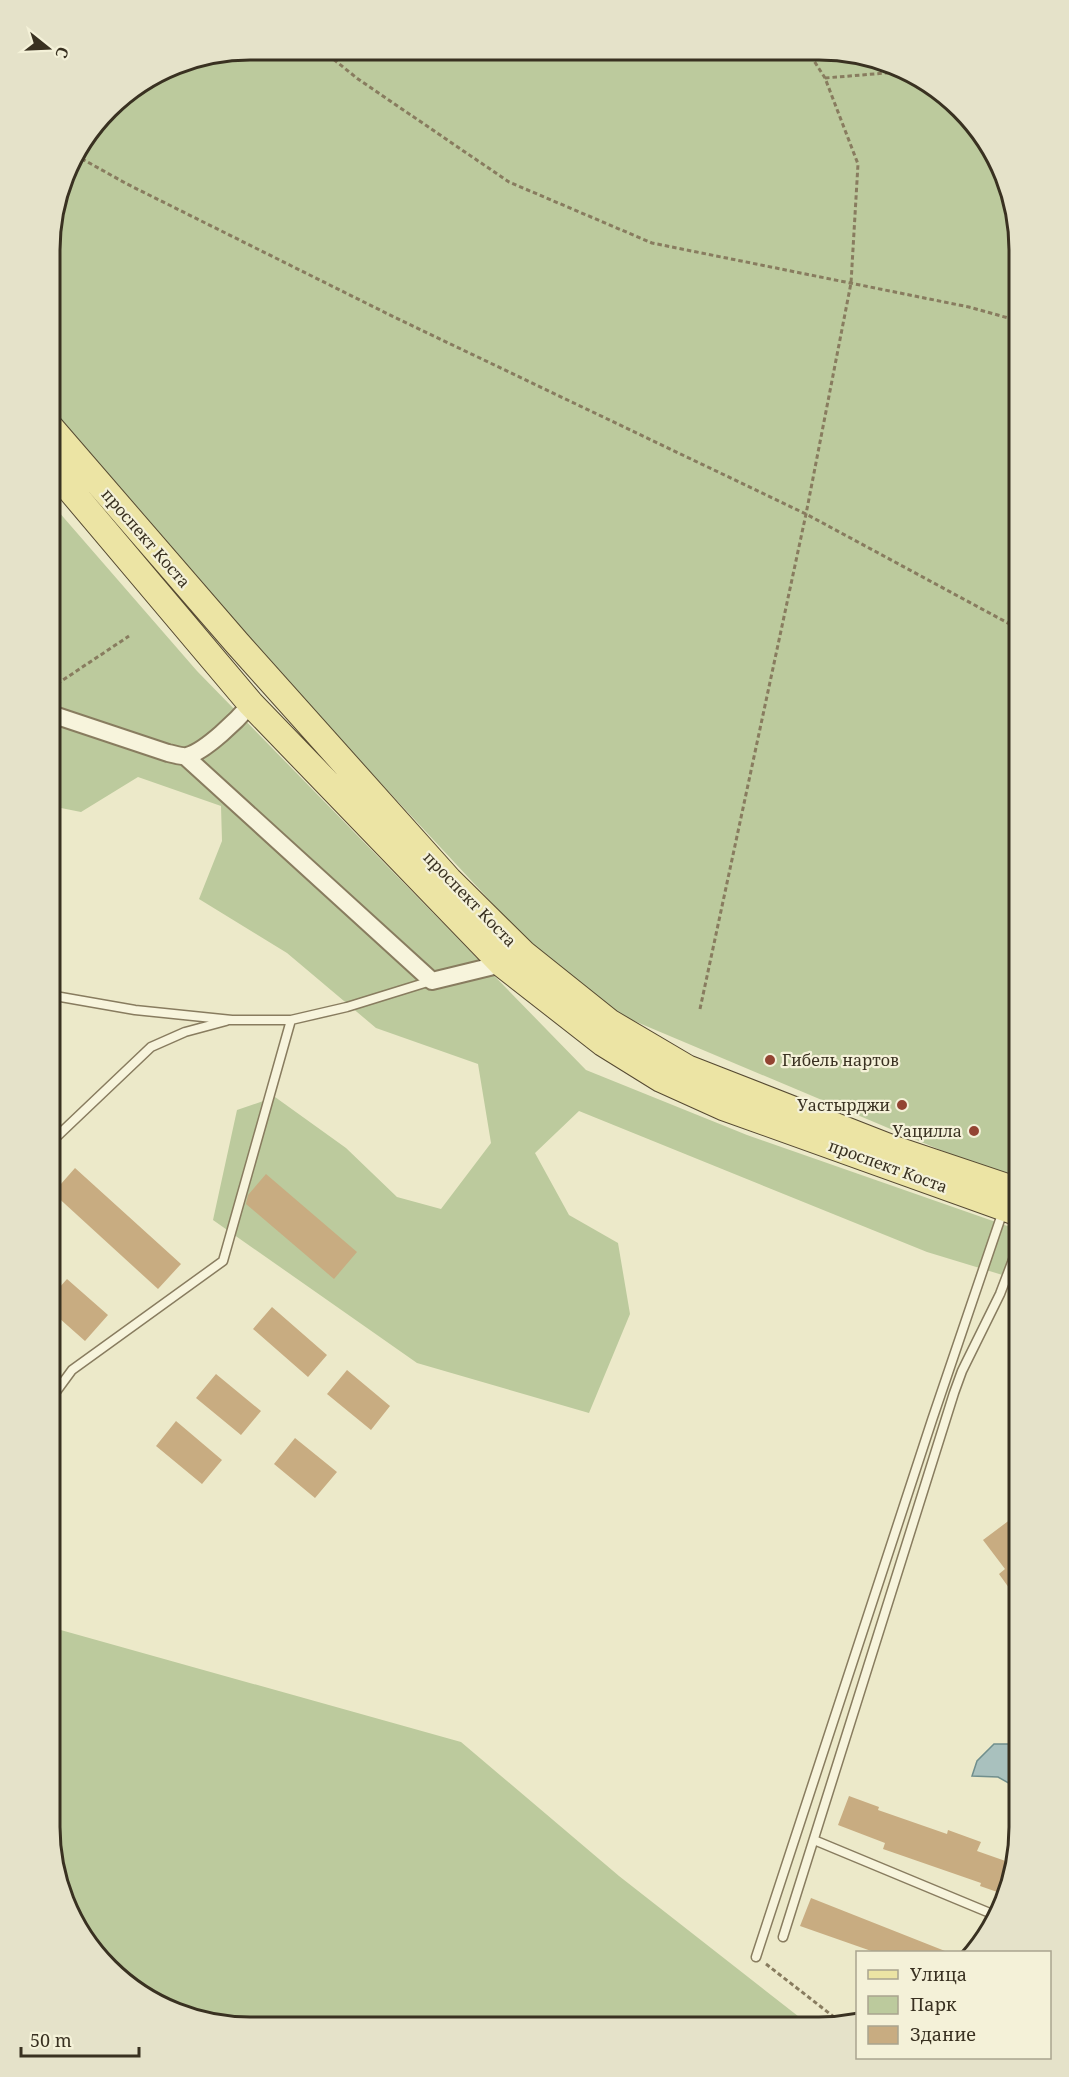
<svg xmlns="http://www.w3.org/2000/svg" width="1069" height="2077" font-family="'Noto Serif',serif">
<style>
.green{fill:#bcca9d}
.water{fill:#a9c1be;stroke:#708f8d;stroke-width:1.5}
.building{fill:#c8ac81}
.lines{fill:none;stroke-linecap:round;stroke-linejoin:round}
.service-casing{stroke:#887c5f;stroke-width:11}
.minor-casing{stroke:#887c5f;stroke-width:20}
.primary-casing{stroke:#564a32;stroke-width:28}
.path{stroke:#887c5f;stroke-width:3;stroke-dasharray:4.5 3;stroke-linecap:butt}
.service{stroke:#f7f4dc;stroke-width:8}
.minor{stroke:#f7f4dc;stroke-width:16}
.primary{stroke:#ece4a4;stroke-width:26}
.poi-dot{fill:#934432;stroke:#f4f1d8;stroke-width:2}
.labels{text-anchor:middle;stroke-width:4.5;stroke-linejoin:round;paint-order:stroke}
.street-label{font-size:16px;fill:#393121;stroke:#f4f1d8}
.poi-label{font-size:16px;fill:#393121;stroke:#f4f1d8;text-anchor:end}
.rim{fill:none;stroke:#393121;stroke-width:3}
</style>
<rect width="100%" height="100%" fill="#ece9c9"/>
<path class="green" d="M250,50L858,53L951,99L1009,186L1019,250V1181L983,1168L620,1015L532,946L259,652L51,412V224L70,161L117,99L173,65Z
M51,503L197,671L586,1070L747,1135L1019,1230V1280L927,1252L579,1111L535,1153L569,1215L618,1243L630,1314L589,1413L417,1363L213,1220L237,1110L275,1097L346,1148L397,1197L441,1209L491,1143L478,1064L376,1028L287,953L199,899L222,841L221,806L138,777L81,812L51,806Z
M50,1627L461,1742L619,1876L812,2027L223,2026L173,2012L118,1978L60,1891L50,1827Z"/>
<path class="water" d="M994,1744H1014L1019,1749V1789L998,1777L972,1776L977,1761Z"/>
<path class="building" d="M75,1168L181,1264L158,1289L53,1193Z
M266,1174L357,1252L334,1279L246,1204L248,1195Z
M67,1279L108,1315L85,1341L50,1310V1298Z
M272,1307L327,1355L308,1377L253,1329Z
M347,1370L390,1406L371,1430L327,1394Z
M216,1374L261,1411L241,1435L196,1398Z
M176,1421L222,1460L202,1484L156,1446Z
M295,1438L337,1472L315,1498L274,1464Z
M1019,1513V1602L999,1574L1005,1569L983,1540Z
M849,1796L879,1807L878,1810L947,1834L948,1830L981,1842L977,1851L1014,1864L1006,1895L980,1886L981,1883L883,1849L885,1843L838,1825Z
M811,1898L945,1951V1953H877L800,1926Z"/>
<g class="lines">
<g class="service-casing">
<path id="service" d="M50,997L55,996L135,1010L232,1020H291L347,1007L431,981
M50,1143L151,1047L185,1032L226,1021
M50,1400L72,1370L223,1261L291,1020
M814,1840L997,1916
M783,1937L954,1393L962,1371L1000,1294L1019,1244
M756,1957L932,1420L1003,1211"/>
</g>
<g class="minor-casing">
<path id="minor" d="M51,714L168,753C174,754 182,757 187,756C206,751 238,719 251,704
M186,757L432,981L502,964"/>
</g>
<g class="primary-casing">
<path id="primary" d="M51,428L237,643L449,880L524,954L609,1022L687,1068L894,1149L1019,1191
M51,467L251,704L502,964L603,1043L661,1079L723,1107L1019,1213"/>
</g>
<path class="path" d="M322,50L358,79L509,182L652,243L969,307L1019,321
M825,78L897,72
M75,155L127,184L394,317L806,514L1019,629
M51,677L59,687V702
M57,684L129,636
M700,1009L806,514L851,283L858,164L825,78L809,53
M766,1964L843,2024"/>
<use href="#service" class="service"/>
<use href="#minor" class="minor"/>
<use href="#primary" class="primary"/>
</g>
<g class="poi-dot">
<circle cx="770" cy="1060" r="6"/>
<circle cx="902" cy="1105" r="6"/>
<circle cx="974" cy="1131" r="6"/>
</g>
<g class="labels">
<g class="street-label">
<text transform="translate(146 538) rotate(49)" y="6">проспект Коста</text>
<text transform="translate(470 899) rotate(46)" y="6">проспект Коста</text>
<text transform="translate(888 1166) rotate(20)" y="6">проспект Коста</text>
</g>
<g class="poi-label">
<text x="782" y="1066" text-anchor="start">Гибель нартов</text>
<text x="890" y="1111">Уастырджи</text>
<text x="962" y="1137">Уацилла</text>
</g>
</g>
<path d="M0 0H1069V2077H0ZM250 60H819A190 190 0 0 1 1009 250V1827A190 190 0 0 1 819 2017H250A190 190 0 0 1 60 1827V250A190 190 0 0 1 250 60Z" fill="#e5e2c9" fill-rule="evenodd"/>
<path class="rim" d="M250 60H819A190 190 0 0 1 1009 250V1827A190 190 0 0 1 819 2017H250A190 190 0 0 1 60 1827V250A190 190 0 0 1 250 60Z"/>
<rect x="856" y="1951" width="195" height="108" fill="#f4f1d8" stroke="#a9a48f" stroke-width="1.5"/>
<rect x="868" y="1970" width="30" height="9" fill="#ece4a4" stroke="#a9a48f" stroke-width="1.5"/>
<text x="910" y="1981" font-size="18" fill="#393121">Улица</text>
<rect x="868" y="1996" width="30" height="18" fill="#bcca9d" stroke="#a9a48f" stroke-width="1.5"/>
<text x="910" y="2011" font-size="18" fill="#393121">Парк</text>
<rect x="868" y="2026" width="30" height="18" fill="#c8ac81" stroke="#a9a48f" stroke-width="1.5"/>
<text x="910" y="2041" font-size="18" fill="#393121">Здание</text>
<g transform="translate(48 48) rotate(108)" stroke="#f4f1d8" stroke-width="4.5" paint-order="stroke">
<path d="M0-4.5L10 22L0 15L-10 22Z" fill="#393121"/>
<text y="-9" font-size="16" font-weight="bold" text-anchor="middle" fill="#393121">С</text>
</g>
<path d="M21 2047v9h118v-9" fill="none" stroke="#393121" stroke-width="3"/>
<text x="30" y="2047" font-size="18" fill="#393121" stroke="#f4f1d8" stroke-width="4.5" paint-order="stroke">50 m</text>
</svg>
